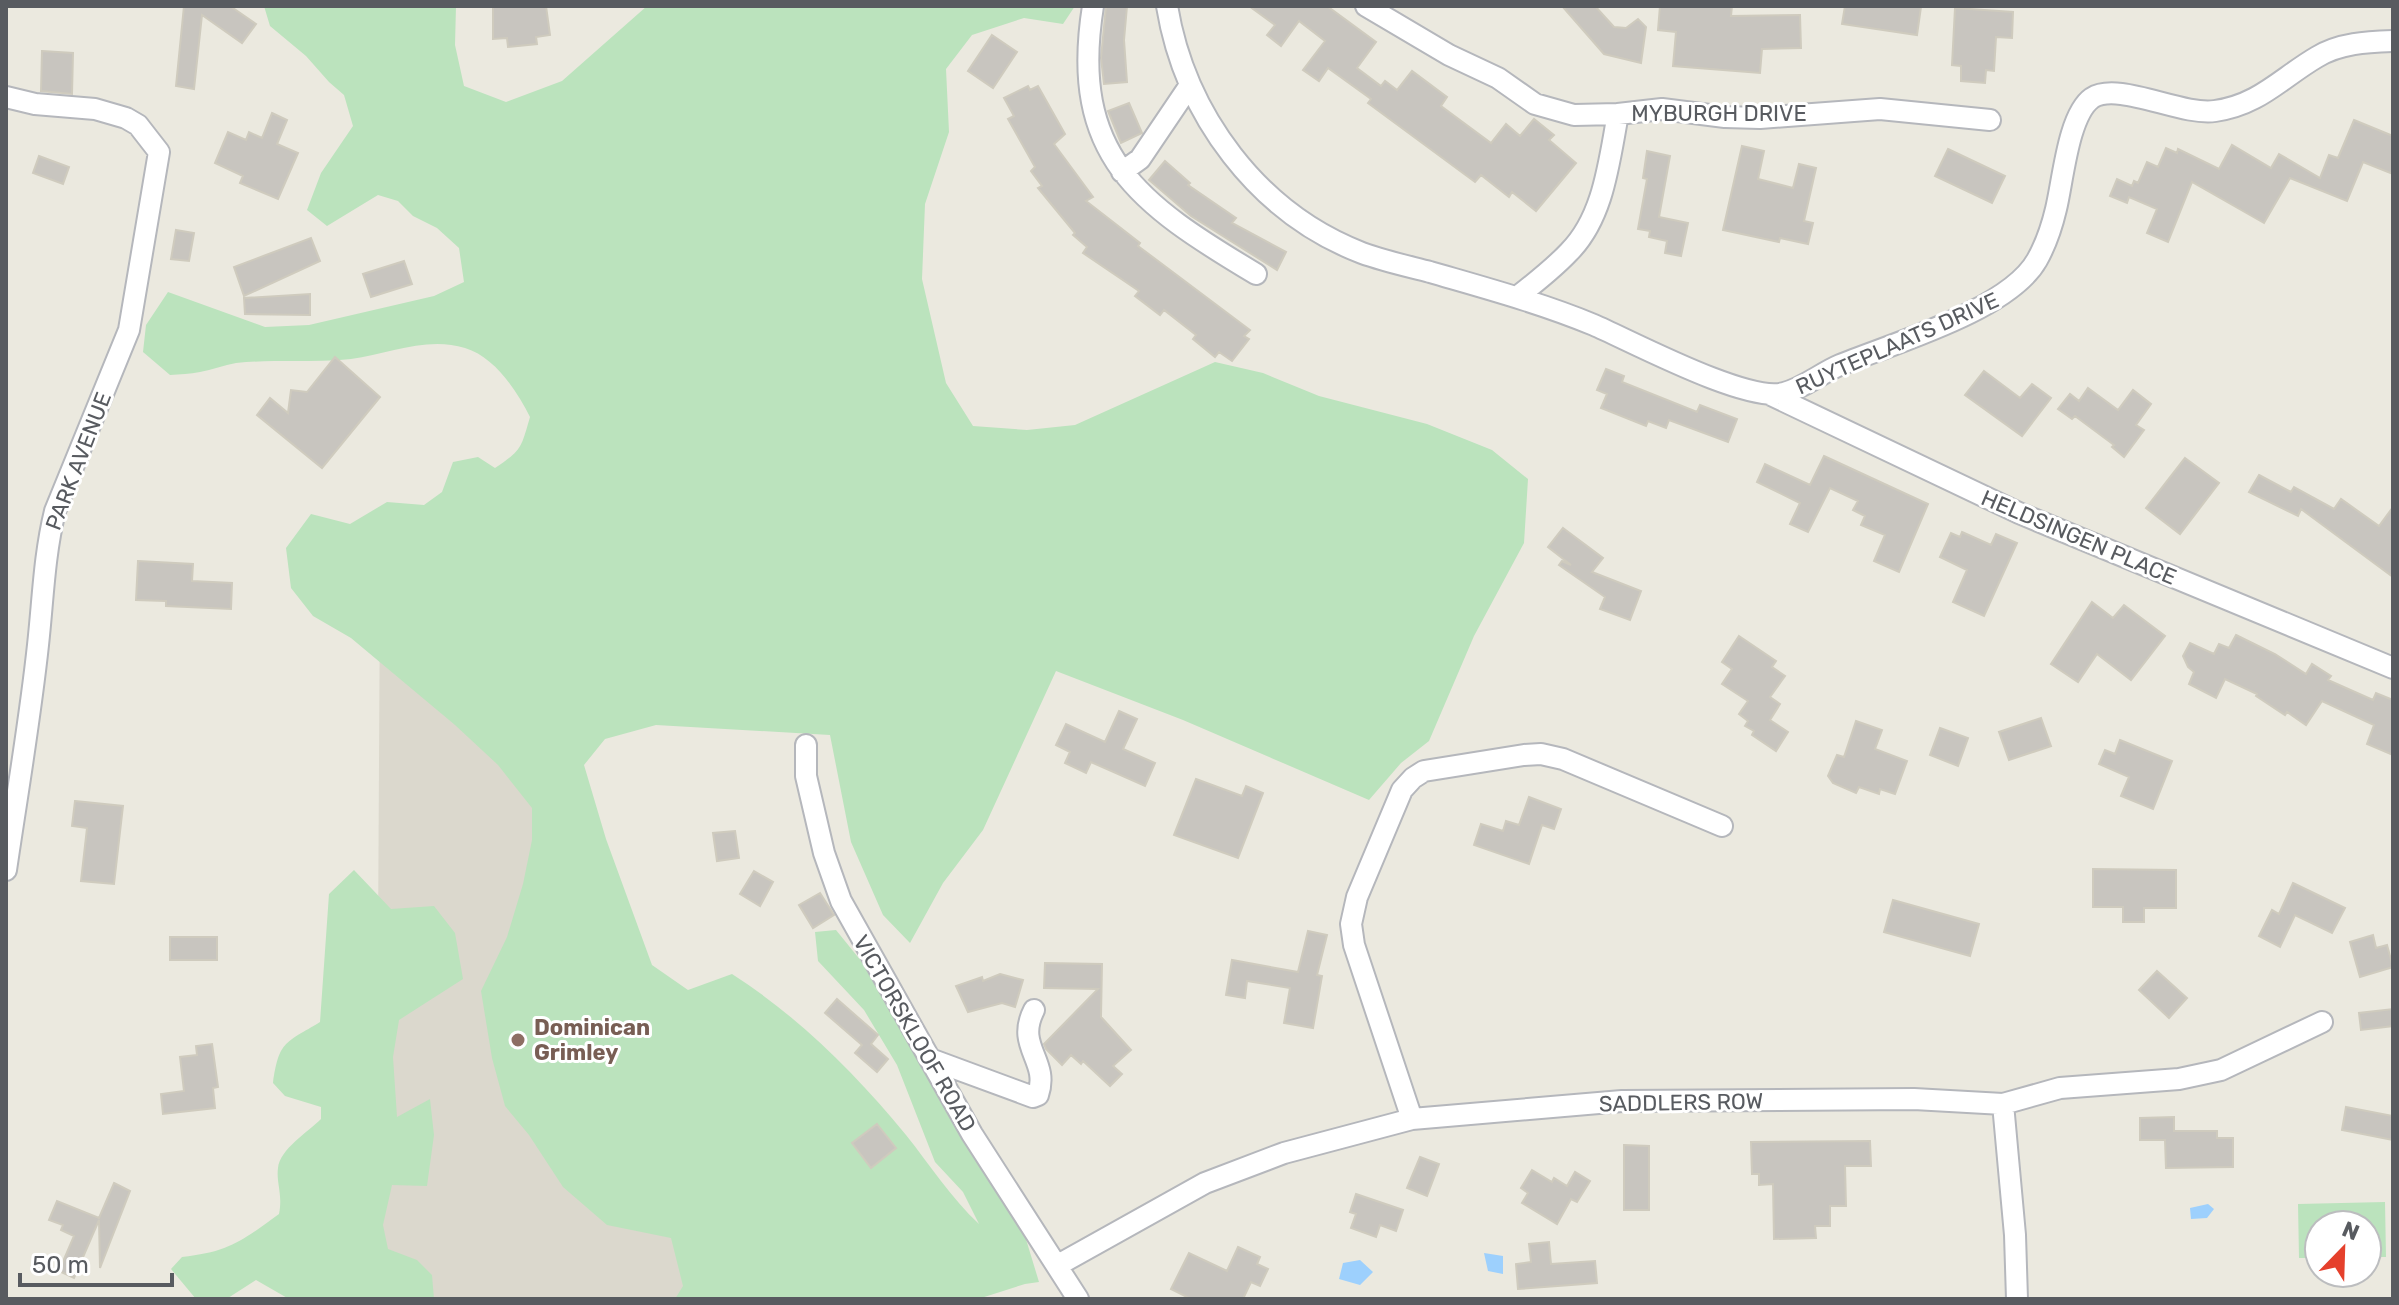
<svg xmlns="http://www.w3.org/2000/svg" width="2399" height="1305" font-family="Rubik,sans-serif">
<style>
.education{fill:#dbd8cd}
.green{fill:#bbe3bd}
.water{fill:#9dd0fd}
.building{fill:#c8c5bf;stroke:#cfcbbe;stroke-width:2}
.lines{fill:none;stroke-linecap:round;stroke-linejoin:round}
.minor-casing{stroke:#b5b7bc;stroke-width:24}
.minor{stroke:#fff;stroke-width:20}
.education-dot{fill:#8d6e63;stroke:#fff;stroke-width:3}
.labels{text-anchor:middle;stroke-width:6;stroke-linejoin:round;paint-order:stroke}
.street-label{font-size:22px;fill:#585b60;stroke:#fff}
.education-label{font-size:22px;font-weight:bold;fill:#785e54;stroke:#fff;text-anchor:start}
</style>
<rect width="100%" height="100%" fill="#ebe9df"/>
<path class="education" d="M380,585L574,782L745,1299H376Z"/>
<path class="green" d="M264,6H456L455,45L464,86L506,102L562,81L647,6H1075L1063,24L1024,18L972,35L946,69L949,132L925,204L922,279L946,383L973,426L1027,430L1075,425L1215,362L1263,373L1319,396L1427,424L1492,450L1528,479L1524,543L1474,636L1429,741L1401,763L1369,800L1183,720L1056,671L983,830L943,883L910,943L883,915L851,842L830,735L656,725L605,739L584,765L606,839L652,965L688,990L732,974C799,1017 856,1074 906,1135C930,1165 951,1198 979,1224L963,1192L935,1162L897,1065L864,1010L818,961L815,932L836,930L883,988L1004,1189L1025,1236L1039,1282L1025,1284L978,1299H675L683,1286L671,1238L607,1225L563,1187L529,1135L505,1106L492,1058L481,991L507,937L523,884L532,840V808L498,765L455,725L351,638L313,616L291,588L286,548L311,514L350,524L387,502L424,505L442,492L453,462L478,457L495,468C522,450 521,448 530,417C517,391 495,357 465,348C427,336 389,354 351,359C313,363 274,359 236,363C224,365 212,370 200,372C190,374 180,374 170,375L143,352L146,325L168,292L265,327L309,325L434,296L464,282L459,248L437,228L413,216L398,201L378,195L327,226L307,210L321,173L353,126L344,95L329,82L306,56L270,26Z
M354,870L391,909L434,906L455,933L463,979L399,1020L393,1057L397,1117L430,1099L434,1135L427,1186L392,1185L383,1225L388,1249L417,1260L432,1275L434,1299H289L256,1280L228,1298L196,1299L171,1269L182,1257C229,1252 242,1241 279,1214C283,1194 276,1183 278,1168C280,1149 308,1132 321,1119V1107L285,1096L273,1083C279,1040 286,1043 320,1022L329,894Z
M2385,1202L2386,1257H2367V1225H2319V1258H2299L2298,1204Z"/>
<path class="water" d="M2208,1204L2214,1209L2207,1218L2191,1219L2190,1208Z
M1484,1253L1503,1256V1274L1488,1271Z
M1360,1260L1373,1272L1360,1285L1339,1279L1343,1263Z"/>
<path class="building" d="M184,6H230L256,24L242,43L202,15L194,89L176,86Z
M493,6H546L550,35L536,37L537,44L508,47L507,38L493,39Z
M1106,6H1127L1124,40L1127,82L1104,84L1101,58Z
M1249,6H1327L1376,42L1357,68L1381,86L1385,81L1397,90L1412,71L1447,97L1441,106L1491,143L1506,124L1520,136L1534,119L1554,135L1549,140L1576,163L1536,211L1512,192L1509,197L1481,175L1475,182L1368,103L1371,99L1328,68L1319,81L1303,70L1325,41L1299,21L1281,46L1267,35L1275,25Z
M1562,6H1595L1614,27L1626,28L1638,19L1646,27L1641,63L1604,54Z
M1660,6H1732L1731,16L1800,15L1801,48L1762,49L1760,73L1673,66L1676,32L1658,30Z
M1845,6L1921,7L1917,35L1842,24Z
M1955,8L2013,12L2012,38L1996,37L1994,71L1986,70L1985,83L1961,81V66L1952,65Z
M992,35L1017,52L993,88L968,71Z
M42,51L73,53L72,94L41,91Z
M1028,86L1030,90L1038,86L1065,134L1054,144L1093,197L1086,201L1140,243L1138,246L1250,330L1244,336L1249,339L1232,361L1219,352L1215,357L1193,339L1196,335L1164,310L1160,315L1135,296L1139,291L1083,253L1087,247L1073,235L1075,233L1038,188L1042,186L1031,171L1035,167L1008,119L1014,116L1004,98Z
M1129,103L1142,133L1121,143L1108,111Z
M272,113L287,120L277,144L298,153L278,199L240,183L243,176L215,163L228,132L246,140L249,132L262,138Z
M2354,120L2393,136V174L2363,162L2347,201L2290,178L2264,223L2192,182L2168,242L2147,233L2157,209L2129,197L2127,203L2110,196L2117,179L2132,186L2134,181L2138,183L2147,162L2158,167L2166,148L2177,153L2178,149L2219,169L2232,145L2271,168L2279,154L2320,178L2329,155L2338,158Z
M1742,146L1764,151L1758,179L1793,188L1799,164L1816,168L1804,221L1813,223L1808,244L1780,238L1779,242L1723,230Z
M1948,149L2005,176L1992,203L1935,176Z
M1647,151L1670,156L1659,217L1688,223L1681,256L1665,253L1667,241L1649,237L1650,231L1638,229L1647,179L1643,178Z
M39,156L69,167L63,184L33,173Z
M1165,161L1190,183L1188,185L1236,218L1232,223L1286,252L1277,270L1191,216L1149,180Z
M176,230L194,233L189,261L171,259Z
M311,238L320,261L244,296L234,267Z
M404,261L412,284L371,297L363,274Z
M310,294V315L245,314L244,298Z
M335,357L380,397L322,468L257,415L270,398L288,413L291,390L307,392Z
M1606,369L1624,376L1622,382L1697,412L1700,405L1737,419L1728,442L1669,420L1666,428L1648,421L1646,426L1601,408L1607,394L1597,390Z
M1984,371L2020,398L2032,384L2051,398L2022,436L1965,395Z
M2088,388L2118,410L2133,390L2151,404L2136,425L2144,430L2124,457L2112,447L2114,445L2075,416L2072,419L2058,409L2070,394L2079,401Z
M1824,456L1928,504L1899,572L1874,561L1885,535L1861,525L1865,516L1853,510L1858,501L1830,488L1808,532L1790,524L1800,503L1757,482L1765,464L1810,485Z
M2185,458L2219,483L2180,534L2146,508Z
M2259,475L2291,492L2294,487L2334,509L2341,499L2379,526L2393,507V577L2301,509L2298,516L2249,492Z
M1563,528L1603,558L1592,572L1641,591L1630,620L1600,609L1605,597L1559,565L1562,561L1571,565L1548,547Z
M1962,532L1991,545L1996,534L2017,543L1984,616L1953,602L1967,570L1940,557L1951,533L1960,537Z
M138,561L193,564L192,581L232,583L231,609L166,606V601L136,600Z
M2092,602L2113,618L2124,605L2165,636L2131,680L2097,654L2078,682L2051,664Z
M2236,635L2275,654L2306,674L2312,664L2331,676L2328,680L2373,700L2376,693L2393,700V755L2367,744L2374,725L2322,701L2306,725L2287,712L2285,715L2256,696L2257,694L2225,679L2216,698L2189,684L2194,672L2188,667L2183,656L2190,643L2214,654L2219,644L2229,648Z
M1739,636L1776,661L1772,667L1785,676L1770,697L1780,704L1770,720L1788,732L1776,751L1752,735L1754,731L1745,726L1748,721L1739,714L1748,701L1722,684L1732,669L1722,662Z
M1119,711L1137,719L1123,749L1155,763L1145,786L1091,762L1086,773L1065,763L1070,752L1056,745L1066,724L1105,742Z
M2041,718L2051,746L2009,760L1999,732Z
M1856,721L1882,730L1875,749L1907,761L1895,794L1880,789L1879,794L1859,787L1856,793L1833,783L1828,776L1837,755L1844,757Z
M1940,728L1968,738L1958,766L1930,755Z
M2120,740L2172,761L2153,809L2121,796L2129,777L2099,764L2105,750L2115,754Z
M1196,779L1242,796L1246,786L1263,793L1238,858L1174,835Z
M1529,797L1561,809L1554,829L1542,825L1529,864L1474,845L1481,824L1503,831L1506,821L1519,825Z
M75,801L123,806L114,884L81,881L87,828L72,826Z
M735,831L739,858L717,861L713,833Z
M2093,869L2176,870V908H2144V922H2123V907H2093Z
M754,871L773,882L760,906L740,894Z
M2293,883L2345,908L2332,933L2295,915L2280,947L2259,936L2272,910L2279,914Z
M820,893L834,915L813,928L799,905Z
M1893,900L1979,924L1970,956L1884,932Z
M1308,931L1327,935L1317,975L1322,976L1313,1028L1284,1023L1290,988L1247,981L1245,998L1226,995L1232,960L1298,972Z
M2373,935L2376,948L2387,945L2393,967L2360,977L2350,942Z
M170,937H217V960H170Z
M1045,963L1102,964L1101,1017L1131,1050L1113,1066L1122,1074L1110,1086L1083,1061L1081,1064L1071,1055L1062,1065L1046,1049L1044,1044L1098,989L1044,988Z
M2157,971L2187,998L2169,1018L2139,990Z
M1000,974L1023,980L1015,1007L1002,1003L968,1012L956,986L982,977L983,981Z
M837,999L878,1035L871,1044L888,1059L877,1072L855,1053L862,1045L825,1013Z
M2393,1009V1026L2361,1030L2359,1013Z
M212,1044L218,1087L213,1088L215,1108L163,1114L161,1094L184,1091L180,1057L197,1055L196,1046Z
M2346,1107L2393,1116V1140L2342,1130Z
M2174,1117V1131H2217V1138H2233V1167L2166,1168L2165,1140H2140V1118Z
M877,1124L896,1148L871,1168L852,1143Z
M1870,1141L1871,1166H1845L1846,1206H1830V1226H1815L1816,1238L1774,1239L1773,1184L1759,1185V1174H1752L1751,1142Z
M1624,1145L1649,1146V1210H1624Z
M1420,1157L1439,1164L1427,1196L1407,1188Z
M1532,1170L1552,1182L1554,1178L1567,1186L1575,1172L1590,1181L1577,1202L1571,1199L1557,1224L1522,1203L1528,1193L1521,1188Z
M114,1183L130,1191L100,1268L99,1220L74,1278L59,1271L74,1236L61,1230L63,1225L49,1220L57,1201L99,1218Z
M1356,1194L1403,1210L1396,1231L1380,1225L1376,1237L1351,1228L1356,1214L1350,1212Z
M1549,1242L1551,1264L1595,1261L1597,1283L1518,1289L1516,1264L1531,1262L1529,1244Z
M1238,1247L1260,1257L1257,1264L1268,1269L1260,1286L1251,1282L1243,1299H1191L1171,1289L1189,1253L1227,1271Z"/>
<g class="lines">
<g class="minor-casing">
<path id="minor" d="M1093,6C1069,156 1139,204 1256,274
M1167,6C1185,115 1258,213 1362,253C1384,261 1407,266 1430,272C1485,288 1541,303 1594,325C1633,342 1747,403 1784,393C1804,388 1821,373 1840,365C1894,343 2009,310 2037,260C2046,244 2052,226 2056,209C2063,181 2068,115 2092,98C2118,81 2181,116 2215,111C2259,105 2281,78 2317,57C2340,43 2367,42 2393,41
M1366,6L1449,55L1498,78L1535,104L1574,115L1618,114
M6,97L35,104L95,109L126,118L138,125L159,152L129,330L55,511C44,556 43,600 38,645C30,720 17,795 6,870
M1122,172L1140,159L1190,85
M1517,297C1535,283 1553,269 1569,252C1604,217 1609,161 1618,114L1662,109L1725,117L1760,118L1880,109L1990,120
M1771,395L2019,513L2393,668
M806,745V776L824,853L841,901L972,1134L1078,1299
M930,1059L1033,1097L1038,1095C1050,1060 1015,1047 1034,1010
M2003,1104L2015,1235L2017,1299
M1412,1119L1354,945L1351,924L1357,897L1402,790L1413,778L1424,771L1524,755L1541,754L1563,759L1722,826
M1058,1265L1205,1183L1284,1153L1412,1119L1622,1101L1914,1099L2003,1104L2060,1088L2179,1079L2221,1070L2322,1022"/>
</g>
<use href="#minor" class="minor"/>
</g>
<circle class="education-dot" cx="518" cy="1040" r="8"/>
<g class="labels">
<g class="street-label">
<text x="1719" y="121">MYBURGH DRIVE</text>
<text transform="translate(1897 343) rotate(-24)" y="8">RUYTEPLAATS DRIVE</text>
<text transform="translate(78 461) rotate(-69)" y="8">PARK AVENUE</text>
<text transform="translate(2079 537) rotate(23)" y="8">HELDSINGEN PLACE</text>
<text transform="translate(915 1033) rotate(60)" y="8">VICTORSKLOOF ROAD</text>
<text transform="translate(1681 1102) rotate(-1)" y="8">SADDLERS ROW</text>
</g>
<g class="education-label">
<text x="534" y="1035">Dominican<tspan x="534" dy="25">Grimley</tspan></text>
</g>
</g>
<rect width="2399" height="1305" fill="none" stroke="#585b60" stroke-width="16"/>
<g transform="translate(2343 1249) rotate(23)"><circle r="38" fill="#ffffff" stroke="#bcbdbf" stroke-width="2"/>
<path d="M0-6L14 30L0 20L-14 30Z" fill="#e5402c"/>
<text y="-12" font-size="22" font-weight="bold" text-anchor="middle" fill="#585b60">N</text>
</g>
<path d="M20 1273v12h152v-12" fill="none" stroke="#585b60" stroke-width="4"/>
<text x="32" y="1273" font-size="24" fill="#585b60" stroke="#ffffff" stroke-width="6" paint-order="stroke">50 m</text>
</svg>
